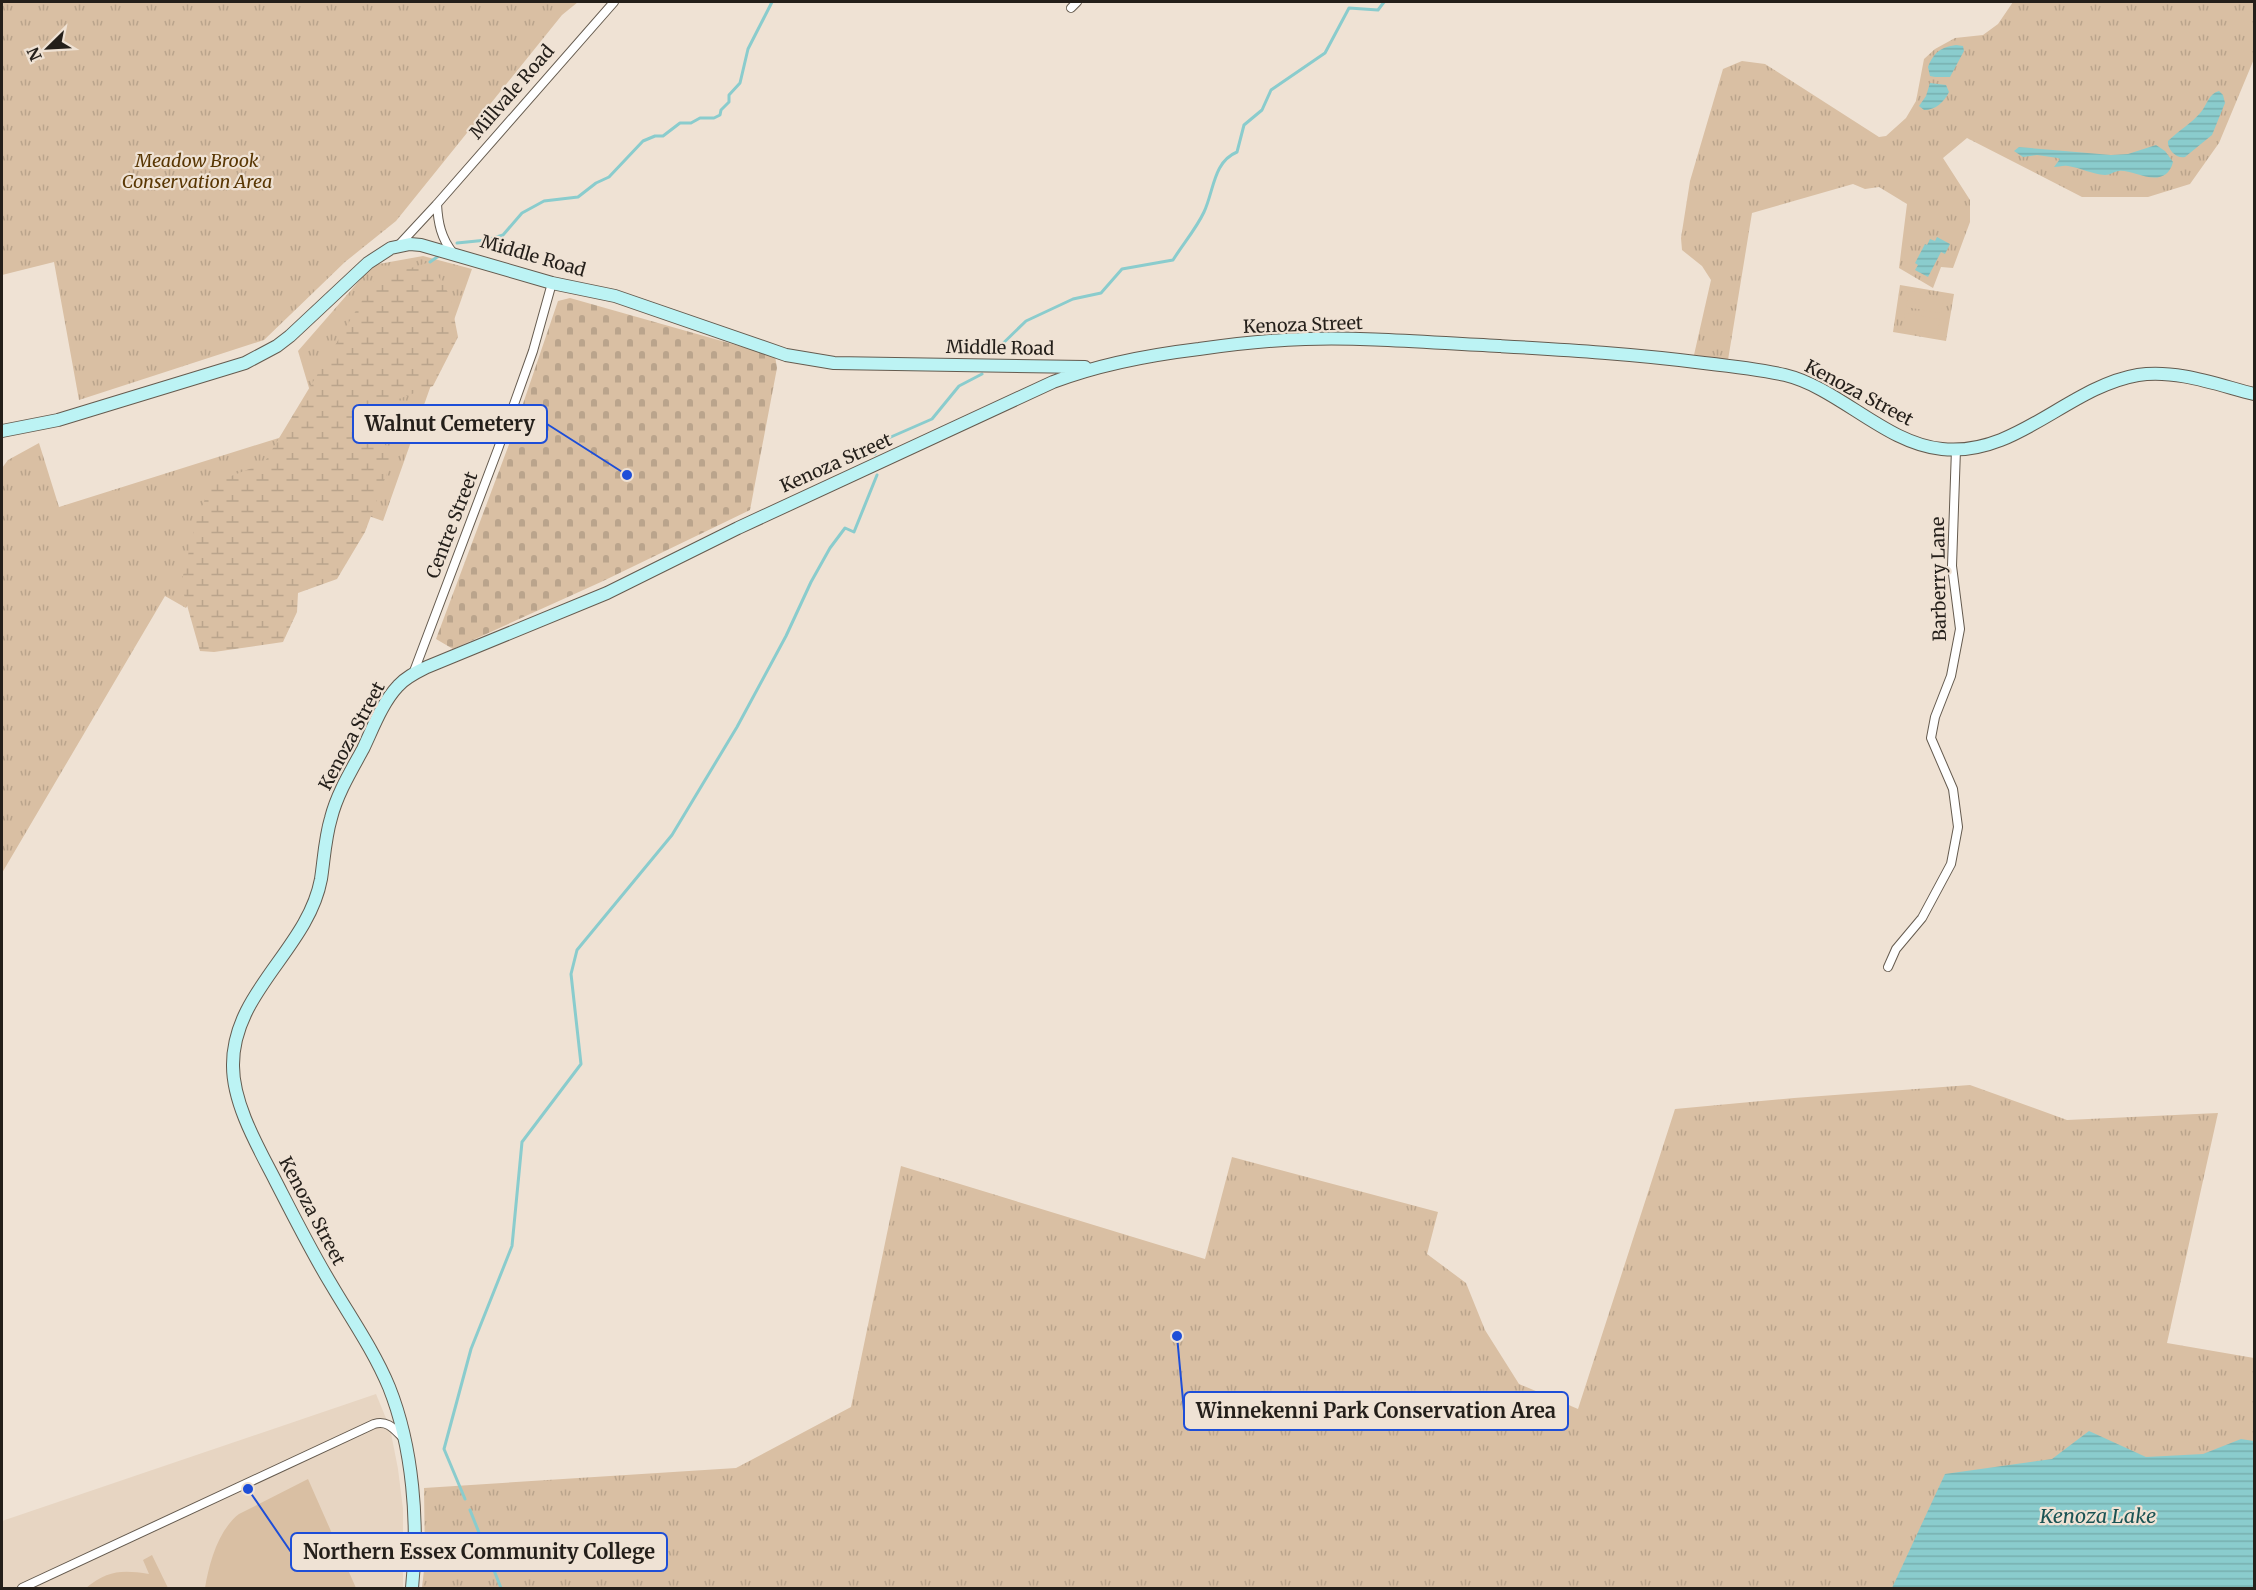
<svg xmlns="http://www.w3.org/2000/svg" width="2256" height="1590" font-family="Merriweather,serif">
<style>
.built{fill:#e7d5c2}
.grass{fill:url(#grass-tufts)}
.wetland{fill:url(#wetland-marsh)}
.cemetery{fill:url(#cemetery-stones)}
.pitch{fill:#d9bfa3}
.water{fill:url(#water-rules)}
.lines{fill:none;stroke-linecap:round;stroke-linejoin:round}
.stream{stroke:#8acccd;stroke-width:3}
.street-casing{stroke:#655b4f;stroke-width:10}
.secondary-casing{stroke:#655b4f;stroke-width:14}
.street{stroke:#fff;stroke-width:8}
.secondary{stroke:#bcf3f4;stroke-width:12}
.labels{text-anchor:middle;stroke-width:4.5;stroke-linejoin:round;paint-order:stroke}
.street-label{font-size:18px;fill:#241f1a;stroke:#efe2d4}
.park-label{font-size:18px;font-style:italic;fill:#593704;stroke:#efe2d4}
.water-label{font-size:20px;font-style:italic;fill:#1a5354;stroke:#efe2d4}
.leader{fill:none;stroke:#1d4ed8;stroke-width:2}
.callout-dot{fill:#1d4ed8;stroke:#efe2d4;stroke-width:2}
.callout{fill:#efe2d4;stroke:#1d4ed8;stroke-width:2}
.callout-label{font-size:20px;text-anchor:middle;font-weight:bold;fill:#241f1a}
</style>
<defs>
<pattern id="grass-tufts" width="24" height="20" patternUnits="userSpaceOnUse" patternTransform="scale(1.5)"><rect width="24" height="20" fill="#d9bfa3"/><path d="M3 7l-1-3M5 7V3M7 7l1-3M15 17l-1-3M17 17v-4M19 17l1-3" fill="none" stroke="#baa48c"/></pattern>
<pattern id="wetland-marsh" width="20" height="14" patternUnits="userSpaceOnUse" patternTransform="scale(1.5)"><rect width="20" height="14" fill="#d9bfa3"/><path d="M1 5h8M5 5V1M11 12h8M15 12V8" fill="none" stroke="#baa48c"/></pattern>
<pattern id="cemetery-stones" width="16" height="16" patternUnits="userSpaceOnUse" patternTransform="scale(1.5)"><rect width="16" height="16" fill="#d9bfa3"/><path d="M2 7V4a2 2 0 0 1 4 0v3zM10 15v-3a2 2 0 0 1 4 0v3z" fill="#baa48c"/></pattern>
<pattern id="water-rules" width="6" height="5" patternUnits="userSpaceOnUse" patternTransform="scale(1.5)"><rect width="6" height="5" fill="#8acccd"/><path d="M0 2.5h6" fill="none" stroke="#77afaf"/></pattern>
</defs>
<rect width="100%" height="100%" fill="#efe2d4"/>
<path class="built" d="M376,1394L390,1428L398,1469L403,1509V1588H2V1521Z"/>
<path class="grass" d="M2,2H578L562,15L396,221L345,262L264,340L79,400L54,262L2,275Z
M2013,2H2254V59L2219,143L2190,184L2148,197H2082L1967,138L1943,158L1970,200V222L1953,268L1941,267L1933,288L1899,268L1907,204L1879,187L1865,189L1853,184L1752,213L1728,360L1694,355L1711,280L1702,266L1682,250L1681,238L1690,181L1723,69L1742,61L1765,64L1879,137L1886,136L1906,118L1916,101L1924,59L1935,49L1955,38L1983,35L1998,24Z
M423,256L472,269L383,521L262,479L186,608L165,596L2,873V468L8,460L39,443L59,507L320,425L298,351L373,265Z
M1900,285L1954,294L1946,341L1893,332Z
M1970,1085L2067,1120L2218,1113L2167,1343L2254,1358V1588H422L425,1561L424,1488L736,1468L851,1407L901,1166L1205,1259L1232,1157L1438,1212L1427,1254L1466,1283L1485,1330L1519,1384L1578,1409L1675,1109L1794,1098Z"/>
<path class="wetland" d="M430,262L450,296L458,337L433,386L396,400L377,432L393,457L365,532L337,579L298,593L297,612L283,642L214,652L200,651L181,584L196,522L211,484L264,463L375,279Z"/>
<path class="cemetery" d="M570,298L775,356L777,368L750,510L601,582L453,649L436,639L511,439L558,301Z"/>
<path class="pitch" d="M1909,291L1944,297L1941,313L1906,307Z
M1905,313L1940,319L1937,335L1902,329Z
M308,1479L356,1588H205C209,1564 218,1530 239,1514Z
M152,1555L168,1588H86C108,1570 122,1570 149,1574L143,1560Z"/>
<path class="water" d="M1956,45L1963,46L1964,51L1950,77H1935L1930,76L1928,67C1934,52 1941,47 1956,45Z
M1930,83L1946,85L1949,92C1944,102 1936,110 1924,110L1919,106L1926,96Z
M2219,91L2223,95L2225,103L2212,135L2185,157C2176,159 2167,149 2168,141C2178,131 2191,124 2201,112C2207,105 2209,93 2219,91Z
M2156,145L2165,151L2173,162C2165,192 2133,169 2119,171C2114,171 2111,175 2105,175C2092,174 2081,168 2068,166C2063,165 2058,167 2054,167L2060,159L2058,158L2037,155L2023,157L2014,151L2019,147L2111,155L2128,154Z
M1937,237L1950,244L1945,254L1941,252L1928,277L1915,270L1918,265L1915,263L1925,244L1927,245L1930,239L1935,241Z
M2089,1431L2146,1457L2203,1454L2241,1439L2254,1441V1588H1892L1945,1474L2052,1459Z"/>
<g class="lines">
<path class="stream" d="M457,243L487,240L503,235L522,213L544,201L578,197L596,183L609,177L643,141L655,136H663L680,123H691L700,118H714L720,115L721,110L729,102V95L740,83L748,49L772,2
M430,262L440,255
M992,354L1026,321L1073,299L1101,293L1122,269L1173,260C1183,244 1196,229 1204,212C1214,191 1213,162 1237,152L1244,125L1262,110L1271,90L1325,53L1349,8L1378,10L1384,2
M875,454L884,440L932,419L959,386L982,374
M465,1499L444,1449L471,1349L512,1246L522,1142L581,1064L571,974L577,950L672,835L737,727L786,636L811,582L830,548L845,528L854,532L877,475
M470,1510L501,1588"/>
<g class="street-casing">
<path id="street" d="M1071,8L1077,2
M437,204C438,223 441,238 453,253
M398,246L437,204L614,2
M413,674L498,449L533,351L552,283
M1888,967L1896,949L1922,918L1951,864L1958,827L1953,789L1931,738L1935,717L1951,676L1960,629L1952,566L1956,449
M22,1588L374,1424C388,1420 394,1429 403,1438"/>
</g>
<g class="secondary-casing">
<path id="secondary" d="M2,431L58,420L245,363L277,346L290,336L368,263L391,248L410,244L421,245L552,283L615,296L786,355L834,363L1085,367
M412,1588C419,1524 413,1447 389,1387C374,1351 351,1318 331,1284C311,1251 293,1215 275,1180C258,1147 233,1104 233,1066C232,992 308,949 321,879C324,859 325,838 331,818C337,794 351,771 363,749C373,728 382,703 398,686C406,677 417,672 427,667L607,593L738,528L1053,382C1100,364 1149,355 1199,349C1234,344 1270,340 1305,339C1369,337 1434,343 1499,346C1567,350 1636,354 1704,363C1731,366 1758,369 1785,375C1839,388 1886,444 1942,449C2016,457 2068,387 2138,375C2176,369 2218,385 2254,394"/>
</g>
<use href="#street" class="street"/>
<use href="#secondary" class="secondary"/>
</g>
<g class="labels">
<g class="street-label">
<text transform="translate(512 92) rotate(-49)" y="6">Millvale Road</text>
<text transform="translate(533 256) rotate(16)" y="6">Middle Road</text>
<text transform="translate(1303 325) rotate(-2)" y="6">Kenoza Street</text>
<text transform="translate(1000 348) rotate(1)" y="6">Middle Road</text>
<text transform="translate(1859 393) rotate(28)" y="6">Kenoza Street</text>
<text transform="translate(836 463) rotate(-24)" y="6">Kenoza Street</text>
<text transform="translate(452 525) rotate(-69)" y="6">Centre Street</text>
<text transform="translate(1939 579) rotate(-91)" y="6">Barberry Lane</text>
<text transform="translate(352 736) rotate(-62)" y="6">Kenoza Street</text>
<text transform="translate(312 1211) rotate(62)" y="6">Kenoza Street</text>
</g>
<g class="park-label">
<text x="197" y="167">Meadow Brook<tspan x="197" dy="21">Conservation Area</tspan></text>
</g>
<g class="water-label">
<text x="2098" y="1523">Kenoza Lake</text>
</g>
</g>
<path class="leader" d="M627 475L547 424M1177 1336L1184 1411M248 1489L291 1552"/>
<g class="callout-dot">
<circle cx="627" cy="475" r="6"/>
<circle cx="1177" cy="1336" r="6"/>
<circle cx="248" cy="1489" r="6"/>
</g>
<g class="callout">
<rect x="353" y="405" width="194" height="38" rx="6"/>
<rect x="1184" y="1392" width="384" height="38" rx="6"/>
<rect x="291" y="1533" width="376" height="38" rx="6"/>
</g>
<g class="callout-label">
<text x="450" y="431">Walnut Cemetery</text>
<text x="1376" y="1418">Winnekenni Park Conservation Area</text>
<text x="479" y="1559">Northern Essex Community College</text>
</g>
<rect width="2256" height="1590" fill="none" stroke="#241f1a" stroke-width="6"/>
<g transform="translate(48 48) rotate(246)" stroke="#efe2d4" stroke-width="4.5" paint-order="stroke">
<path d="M0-4.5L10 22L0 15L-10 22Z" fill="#241f1a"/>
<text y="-9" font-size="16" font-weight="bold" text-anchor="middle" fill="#241f1a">N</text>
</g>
</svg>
